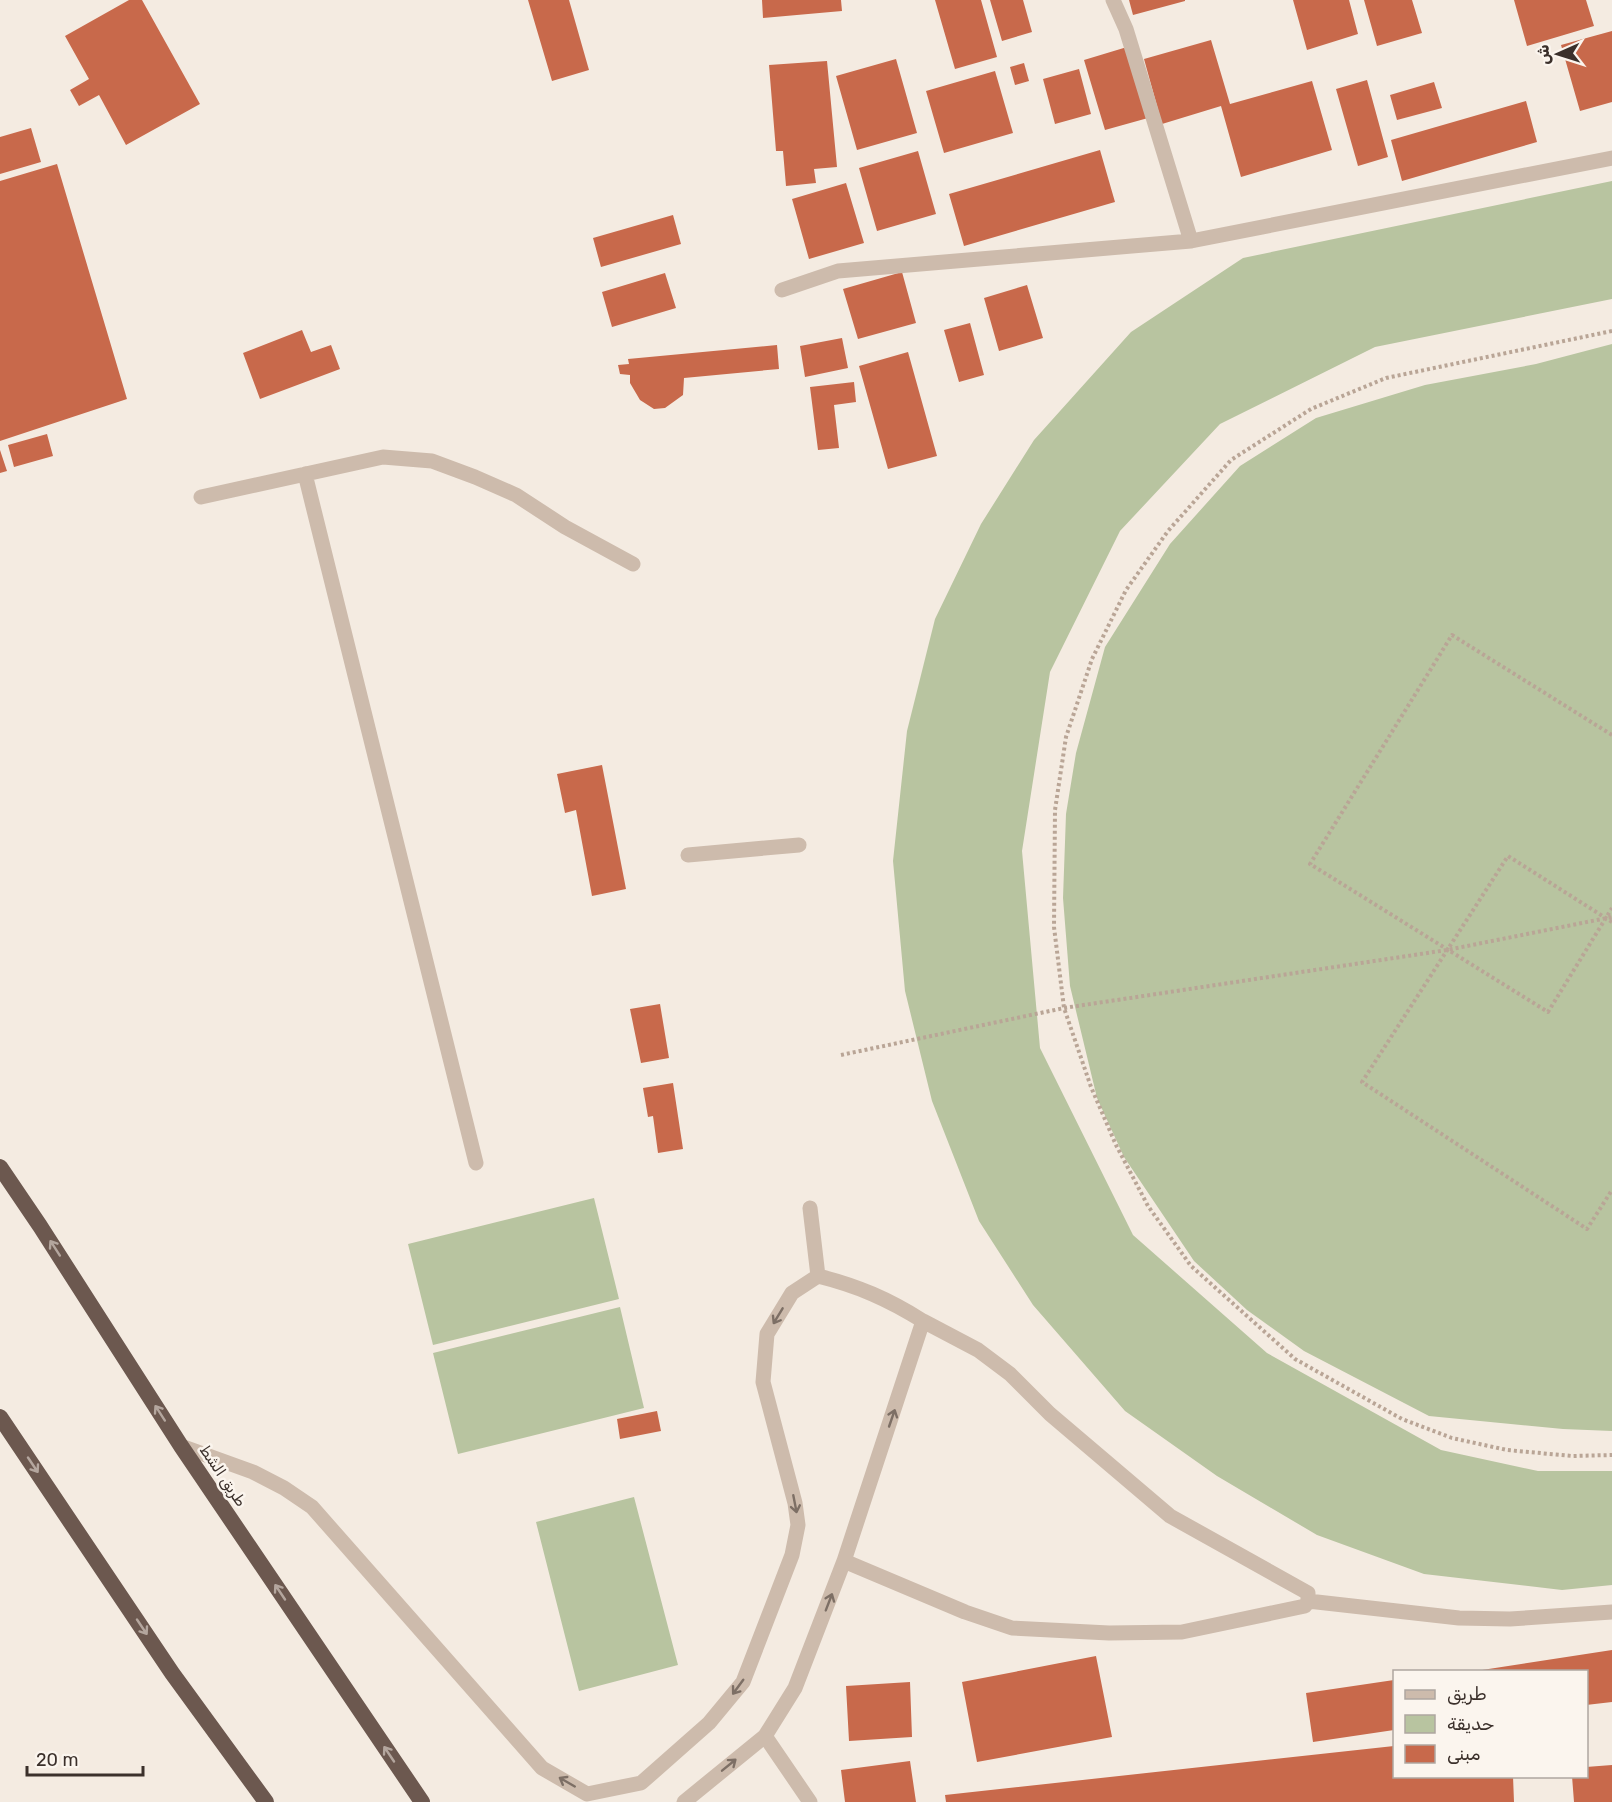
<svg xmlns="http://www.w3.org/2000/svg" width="1612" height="1802" font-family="Rubik,Vazirmatn,sans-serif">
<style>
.green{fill:#b8c4a0}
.building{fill:#c8694b}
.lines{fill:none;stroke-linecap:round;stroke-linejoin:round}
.path{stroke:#b9a596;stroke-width:4;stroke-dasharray:3 3;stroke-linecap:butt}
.service{stroke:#cdbbac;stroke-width:15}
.minor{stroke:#cdbbac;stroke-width:15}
.trunk{stroke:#6c584f;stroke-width:16}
.oneway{stroke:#b4a69e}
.oneway2{stroke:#7d6f65}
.labels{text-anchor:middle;stroke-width:5;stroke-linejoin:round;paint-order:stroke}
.street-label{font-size:15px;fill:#3b302b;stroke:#fbf5ee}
</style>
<rect width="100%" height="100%" fill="#f4ebe1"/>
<path class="green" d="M1612,181V299L1375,347L1220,424L1120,531L1050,672L1022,851L1040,1048L1133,1235L1267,1353L1441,1450L1538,1471H1612V1585L1562,1590L1424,1574L1317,1535L1217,1476L1125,1411L1033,1305L979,1221L932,1101L905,991L893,861L907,731L935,619L981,524L1034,440L1131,332L1243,258Z
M1612,344V1431L1563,1429L1429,1416L1304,1351L1247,1310L1194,1261L1124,1157L1097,1098L1070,986L1063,898L1066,814L1076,753L1105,647L1170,544L1240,466L1316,418L1425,385L1536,364Z
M594,1198L619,1299L433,1345L408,1244Z
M620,1307L644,1408L458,1454L433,1353Z
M634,1497L678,1665L579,1691L536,1522Z"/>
<path class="building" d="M129,0H142L200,104L126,145L99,95L79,106L70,90L89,79L65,36Z
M528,0H569L589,70L552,81Z
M762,0H841L842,11L763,18Z
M935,0H981L997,57L955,69Z
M990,0H1023L1032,32L1002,41Z
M1129,0H1185V1L1133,15Z
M1293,0H1349L1358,34L1307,50Z
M1364,0H1412L1422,33L1377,46Z
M1514,0H1586L1594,26L1527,46Z
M1612,31V102L1580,111L1561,45Z
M1211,40L1230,104L1312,81L1332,150L1241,177L1221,106L1162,124L1144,59Z
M1127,47L1148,118L1105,130L1084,60Z
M896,59L917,133L857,150L836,76Z
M827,61L837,167L814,169L816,183L786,186L783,151H776L769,65Z
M1024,63L1029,81L1015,85L1010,67Z
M1079,69L1091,114L1055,124L1043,79Z
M995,71L1013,133L944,153L926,91Z
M1367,80L1388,157L1358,166L1336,89Z
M1434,82L1442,108L1397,120L1390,95Z
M1526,101L1537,142L1402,181L1391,140Z
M31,128L41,162L0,174V137Z
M1100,150L1115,202L964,246L949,194Z
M918,151L936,214L877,231L859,168Z
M57,164L127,399L0,441V181Z
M846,183L864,243L809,259L792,199Z
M673,215L681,244L601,267L593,238Z
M902,272L916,323L858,339L843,289Z
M665,273L676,308L612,327L602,292Z
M1027,285L1043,338L999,351L984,298Z
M970,323L984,375L959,382L944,330Z
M302,330L311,352L331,345L340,369L260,399L243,353Z
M842,338L848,368L805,377L800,346Z
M777,345L779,369L684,378L683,395L665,408L654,409L640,400L630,383V375L620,374L618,365L629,364L628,359Z
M908,352L937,456L888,469L859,366Z
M854,382L856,402L834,405L839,448L818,450L810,387Z
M47,434L53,456L14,467L8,445Z
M0,450L7,471L0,473Z
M602,765L626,889L592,896L576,810L565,813L557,774Z
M660,1004L669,1058L641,1063L630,1009Z
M673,1083L683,1149L658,1153L653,1116L648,1117L643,1088Z
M657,1411L661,1431L620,1439L617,1419Z
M1612,1650V1702L1586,1705V1672H1469Z
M1096,1656L1112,1737L977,1762L962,1682Z
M1394,1680V1730L1313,1742L1306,1693Z
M910,1682L912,1737L849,1741L846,1686Z
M1394,1746V1776H1513L1514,1802H946L945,1795Z
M910,1761L916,1802H845L841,1770Z
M1612,1765V1802H1574L1572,1776H1586V1767Z"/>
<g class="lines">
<path class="path" d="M1612,331L1386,378L1311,409L1231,460L1168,531L1126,590L1092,659L1066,737L1055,810L1054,927L1064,1008L1091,1087L1116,1145L1148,1206L1191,1266L1295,1359L1402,1419L1452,1438L1507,1450L1572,1456L1612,1455
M1612,735L1452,635L1310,864L1548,1012L1612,908
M1612,922L1508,856L1362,1082L1587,1229L1612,1190
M841,1055L1064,1008L1447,950L1612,917"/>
<path class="service" d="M305,474L476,1163
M201,497L383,457L432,461L475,477L516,495L565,527L633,564
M688,855L799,845
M810,1208L818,1276
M181,1446L253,1472L284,1488L312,1507L542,1768L587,1794L641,1783L709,1723L743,1682L792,1555L798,1525L795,1503L763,1382L767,1334L792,1293L818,1276C858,1286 888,1299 923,1321L844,1561L795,1688L765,1736L684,1802
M844,1561L965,1612L1012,1628L1109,1633L1182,1632L1305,1606L1308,1601V1593L1170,1516L1050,1414L1010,1374L978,1350L923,1321
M1308,1601L1459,1618L1510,1619L1612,1612
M765,1736L810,1802"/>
<path class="minor" d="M1113,0L1126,29L1191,241
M782,290L838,271L1191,241L1612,158"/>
<path class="trunk" d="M0,1167L40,1226L181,1446L422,1802
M0,1417L172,1673L266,1802"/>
</g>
<defs><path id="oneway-shaft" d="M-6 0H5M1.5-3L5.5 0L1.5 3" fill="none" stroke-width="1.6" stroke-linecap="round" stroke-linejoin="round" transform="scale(1.5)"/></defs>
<g class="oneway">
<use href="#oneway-shaft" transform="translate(55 1248) rotate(-123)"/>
<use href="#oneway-shaft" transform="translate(160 1413) rotate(-123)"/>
<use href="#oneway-shaft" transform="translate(33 1465) rotate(56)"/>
<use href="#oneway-shaft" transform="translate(280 1592) rotate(-124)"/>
<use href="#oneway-shaft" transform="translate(142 1627) rotate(56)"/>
<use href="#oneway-shaft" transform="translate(389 1754) rotate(-124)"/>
</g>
<g class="oneway2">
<use href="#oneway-shaft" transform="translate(778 1316) rotate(121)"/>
<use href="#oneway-shaft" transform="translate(892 1418) rotate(-71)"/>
<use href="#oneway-shaft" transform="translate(795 1504) rotate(79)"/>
<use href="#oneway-shaft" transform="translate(829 1602) rotate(-69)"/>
<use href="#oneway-shaft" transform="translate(738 1687) rotate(126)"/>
<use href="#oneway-shaft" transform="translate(729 1765) rotate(-39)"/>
<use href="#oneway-shaft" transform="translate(567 1782) rotate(-150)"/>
</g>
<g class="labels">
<g class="street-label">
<text transform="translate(223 1476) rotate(56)" y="5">طريق الشط</text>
</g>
</g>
<rect x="1393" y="1670" width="195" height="108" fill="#fbf5ee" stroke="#aea6a0" stroke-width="1.5"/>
<rect x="1405" y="1690" width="30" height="9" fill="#cdbbac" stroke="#aea6a0" stroke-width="1.5"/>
<text x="1447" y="1700" font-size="18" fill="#3b302b">طريق</text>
<rect x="1405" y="1715" width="30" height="18" fill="#b8c4a0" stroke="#aea6a0" stroke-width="1.5"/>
<text x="1447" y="1730" font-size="18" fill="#3b302b">حديقة</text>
<rect x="1405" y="1745" width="30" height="18" fill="#c8694b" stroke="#aea6a0" stroke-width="1.5"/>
<text x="1447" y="1760" font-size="18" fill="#3b302b">مبنى</text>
<g transform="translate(1558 54) rotate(267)" stroke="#fbf5ee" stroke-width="4.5" paint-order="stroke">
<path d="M0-4.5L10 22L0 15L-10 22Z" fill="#3b302b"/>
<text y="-9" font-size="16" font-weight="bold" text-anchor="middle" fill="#3b302b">ش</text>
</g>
<path d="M27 1766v9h116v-9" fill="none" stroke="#3b302b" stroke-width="3"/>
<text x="36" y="1766" font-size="18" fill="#3b302b" stroke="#fbf5ee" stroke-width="4.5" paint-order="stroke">20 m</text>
</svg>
